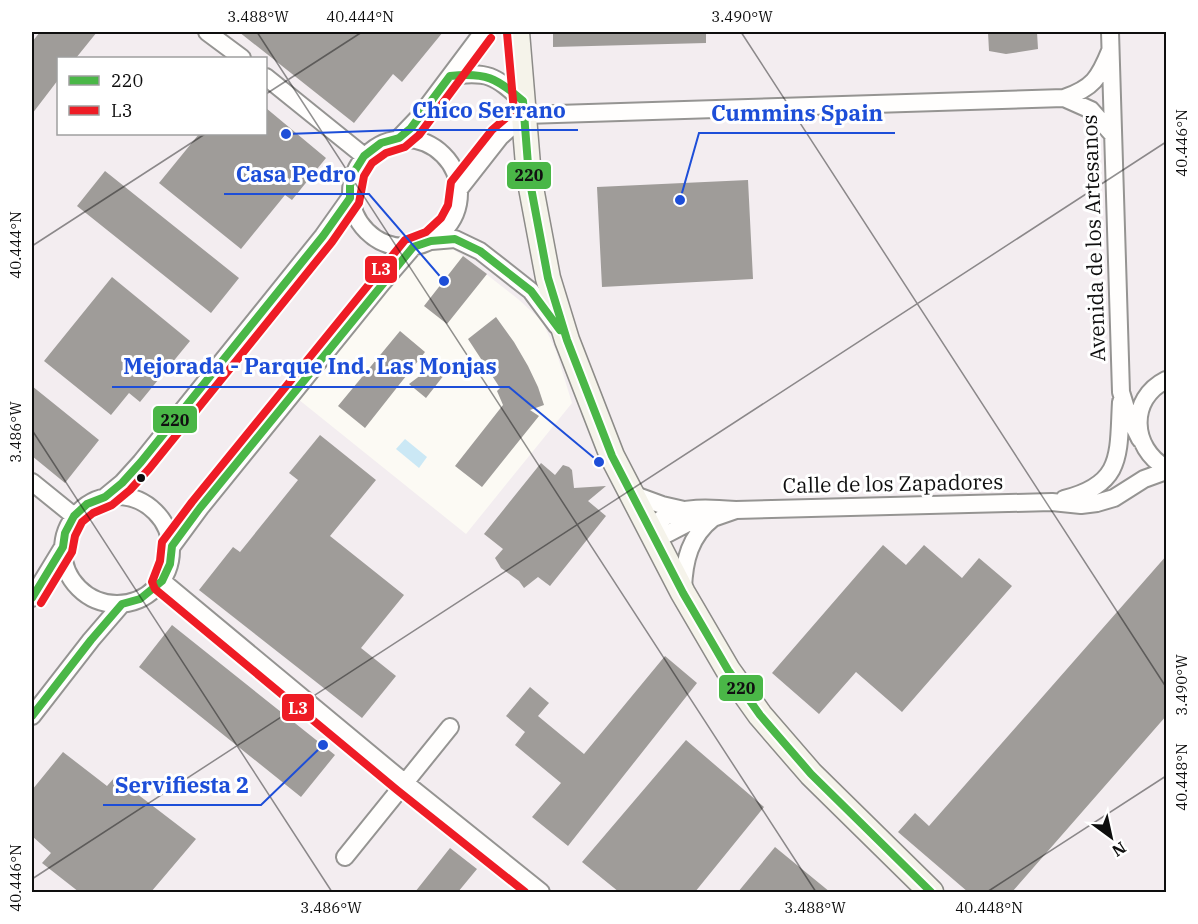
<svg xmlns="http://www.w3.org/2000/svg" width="1198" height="924" font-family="'IBM Plex Serif',serif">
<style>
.industrial{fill:#f3edf0;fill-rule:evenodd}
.water{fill:#cbe8f5}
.building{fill:#9f9c99}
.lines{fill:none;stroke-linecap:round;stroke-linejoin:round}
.street-casing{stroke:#959492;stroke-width:20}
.secondary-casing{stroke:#8c8b88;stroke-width:27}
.street{stroke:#fffefd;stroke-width:16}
.secondary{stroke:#f5f3ea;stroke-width:24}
.bus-1-casing{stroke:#fff;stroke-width:12}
.bus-2-casing{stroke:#fff;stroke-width:12}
.bus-1{stroke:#4ab747;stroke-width:8}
.bus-2{stroke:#ee1c25;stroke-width:8}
.ticks{fill:none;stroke:#0e0e0e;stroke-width:1.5;stroke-opacity:0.45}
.bus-dot{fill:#0e0e0e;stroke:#fff;stroke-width:2}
.labels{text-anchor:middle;stroke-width:6;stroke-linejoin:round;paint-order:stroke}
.street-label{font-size:21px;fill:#0e0e0e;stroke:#fff}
.leader{fill:none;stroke:#1d4ed8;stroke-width:2}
.callout-dot{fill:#1d4ed8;stroke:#fff;stroke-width:2}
.callout-label{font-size:22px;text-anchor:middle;font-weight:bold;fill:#1d4ed8;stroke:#fff;stroke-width:6;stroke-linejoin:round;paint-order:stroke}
.line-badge{stroke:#fff;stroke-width:2}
.badge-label{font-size:16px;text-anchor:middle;font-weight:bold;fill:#fff}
.pale-badge-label{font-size:16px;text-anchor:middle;font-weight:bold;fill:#111}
.neatline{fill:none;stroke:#0e0e0e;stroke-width:2}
.ticks-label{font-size:15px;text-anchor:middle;fill:#0e0e0e}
</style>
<rect width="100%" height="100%" fill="#fcfaf4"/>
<path class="industrial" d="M32,32H1166V892H32ZM58,58H266V134H58ZM440,247L451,248L463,256L518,299L542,321L556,351L572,403L466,534L298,399L409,263L423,252Z"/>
<path class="water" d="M405,439L427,457L419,468L396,449Z"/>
<path class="building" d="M40,32H97L76,58H58V80L32,114V42Z
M239,32H443L402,82L393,74L354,123Z
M553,32H706V43L553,47Z
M988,32H1037L1038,49L1006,54L989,51Z
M266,108L326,158L292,200L285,195L241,249L159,183L199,134H266Z
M105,171L239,278L211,313L77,206Z
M748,180L753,279L602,287L597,187Z
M463,256L487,274L447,324L424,306Z
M112,277L190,341L140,402L129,393L111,415L44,361Z
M496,317L514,342L528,366L538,387L544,405L530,410L539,416L482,487L455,466L503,405L497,391L500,388L468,339Z
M400,331L425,352L365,428L338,406Z
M438,362L448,370L426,398L409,384Z
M32,386L99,440L65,483L32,456Z
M320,435L376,480L330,536L404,595L361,648L396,676L362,718L199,590L233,547L240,552L298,480L289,473Z
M541,463L555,475L563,465L569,467L572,470L574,488L606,486L588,501L606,516L550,586L538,577L524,588L519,581L501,568L495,558L503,549L484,534Z
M883,545L906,565L924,545L962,578L979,558L1012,586L902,712L856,672L819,714L772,673Z
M1167,555V715L1012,892H968L898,832L915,813L929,826Z
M172,625L335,755L301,797L139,667Z
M665,656L697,683L568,846L532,817L561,783L515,745L525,732L506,716L530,687L549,703L538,716L584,754Z
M686,740L764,807L695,892H619L582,862Z
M63,752L107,786L115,777L196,839L151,892H79L42,863L51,853L32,836V790Z
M775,847L830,892H738Z
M450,848L477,869L458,892H415Z"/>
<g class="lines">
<g class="street-casing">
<path id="street" d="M207,32L242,58
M1110,32L1121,392L1128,415L1140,439
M450,76C488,71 494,75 523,101
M266,77L364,156
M1064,98L1091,110L1113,135
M399,138L420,116L483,32
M351 193a54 54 0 1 1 108 0a54 54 0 1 1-108 0Z
M460,188L500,137L525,115L1064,98C1093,88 1099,78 1110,51
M431,241L455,239L480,251L531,291L557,326
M1166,380C1128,399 1131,448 1166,468
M32,482L74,516
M632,494L662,505L684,510
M63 550a54 54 0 1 1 108 0a54 54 0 1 1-108 0Z
M105,497L122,483L141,462L323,236L350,198
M1064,499C1124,484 1118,454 1121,402
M736,510L713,518L690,522L667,534L652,532C655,529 657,523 660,520C680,505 713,508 736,510L1052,502L1081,505L1097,503L1114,498L1144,479L1166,471
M172,546L200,508L382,283L413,247
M162,581L404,782L541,892
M683,589C684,560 690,536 713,518
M32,598L63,547
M32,716L91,640L122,604
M345,857L450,727"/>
</g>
<g class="secondary-casing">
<path id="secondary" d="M517,32L529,177L548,278L567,340L612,456L683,593L728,670L760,715L811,774L931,892"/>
</g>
<use href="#street" class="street"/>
<use href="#secondary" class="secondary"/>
<g class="bus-1-casing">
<path id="bus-1" d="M32,598L63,547L65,533L74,516L87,504L105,497L122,483L141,462L323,236L350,198V186L354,172L364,156L381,143L399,138L411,128L450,76C485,72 497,78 523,101L529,177L548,278L567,340L612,456L683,593L728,670L760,715L811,774L931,892
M32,716L91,640L122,604L140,599L162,581L170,564L172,546L200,508L413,247L431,241L455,239L480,251L531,291L560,330"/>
</g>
<g class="bus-2-casing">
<path id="bus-2" d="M507,33L514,111L492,130L451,182L448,205L441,218L426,232L405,240L192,502L162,542L160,561L152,582L155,589L397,790L525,892
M41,603L72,552L75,536L82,522L93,513L112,505L130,490L149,469L332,242L359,203L364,176L372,163L386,153L405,147L419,135L491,38"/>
</g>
<use href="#bus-1" class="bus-1"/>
<use href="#bus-2" class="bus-2"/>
</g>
<path class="ticks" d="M257,32L816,892M741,32L1166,687M266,94L362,32M32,246L205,134M32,430L332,892M32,879L1166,142M987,892L1166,776"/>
<circle class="bus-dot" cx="141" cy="478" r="5"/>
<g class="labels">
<g class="street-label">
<text transform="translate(1094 238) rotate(-92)" y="7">Avenida de los Artesanos</text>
<text transform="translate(893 484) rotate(-1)" y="7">Calle de los Zapadores</text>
</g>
</g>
<path class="leader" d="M286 134L400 130H578M680 200L699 133H895M444 281L369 194H224M599 462L509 387H112M323 745L261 805H103"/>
<g class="callout-dot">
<circle cx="286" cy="134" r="6"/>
<circle cx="680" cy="200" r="6"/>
<circle cx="444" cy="281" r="6"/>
<circle cx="599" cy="462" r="6"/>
<circle cx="323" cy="745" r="6"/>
</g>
<g class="callout-label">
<text x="489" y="118">Chico Serrano</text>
<text x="797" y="121">Cummins Spain</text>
<text x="296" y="182">Casa Pedro</text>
<text x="310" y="374">Mejorada - Parque Ind. Las Monjas</text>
<text x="182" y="793">Servifiesta 2</text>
</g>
<g class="line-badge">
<rect x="506" y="161" width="46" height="29" rx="6" fill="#4ab747"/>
<rect x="364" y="255" width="34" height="29" rx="6" fill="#ee1c25"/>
<rect x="152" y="405" width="46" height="29" rx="6" fill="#4ab747"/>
<rect x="718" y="674" width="46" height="28" rx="6" fill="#4ab747"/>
<rect x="281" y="693" width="34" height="29" rx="6" fill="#ee1c25"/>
</g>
<g class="badge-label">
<text x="381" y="275">L3</text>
<text x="298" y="714">L3</text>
</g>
<g class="pale-badge-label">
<text x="529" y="181">220</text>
<text x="175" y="426">220</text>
<text x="741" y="694">220</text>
</g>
<rect width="1198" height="924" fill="none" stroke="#ffffff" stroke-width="66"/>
<rect x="57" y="57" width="210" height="78" fill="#ffffff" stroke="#9f9f9f" stroke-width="1.5"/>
<rect x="69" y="76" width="30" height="9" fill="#4ab747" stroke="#9f9f9f" stroke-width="1.5"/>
<text x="111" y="87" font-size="18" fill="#0e0e0e">220</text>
<rect x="69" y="106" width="30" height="9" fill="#ee1c25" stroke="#9f9f9f" stroke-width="1.5"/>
<text x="111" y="117" font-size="18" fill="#0e0e0e">L3</text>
<g transform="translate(1111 837) rotate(147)" stroke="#ffffff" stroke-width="4.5" paint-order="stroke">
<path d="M0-4.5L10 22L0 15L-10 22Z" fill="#0e0e0e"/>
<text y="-9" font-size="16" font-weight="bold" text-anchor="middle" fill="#0e0e0e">N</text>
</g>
<rect x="33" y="33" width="1132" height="858" class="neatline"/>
<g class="ticks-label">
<text x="258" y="22">3.488°W</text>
<text x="360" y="22">40.444°N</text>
<text x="742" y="22">3.490°W</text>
<text transform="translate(1182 143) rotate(-90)" y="5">40.446°N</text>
<text transform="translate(16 245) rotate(-90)" y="5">40.444°N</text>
<text transform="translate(16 432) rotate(-90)" y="5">3.486°W</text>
<text transform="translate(1182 685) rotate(-90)" y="5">3.490°W</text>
<text transform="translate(1182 777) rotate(-90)" y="5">40.448°N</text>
<text transform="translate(16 878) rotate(-90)" y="5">40.446°N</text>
<text x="331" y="913">3.486°W</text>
<text x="815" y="913">3.488°W</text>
<text x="989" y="913">40.448°N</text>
</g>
</svg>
